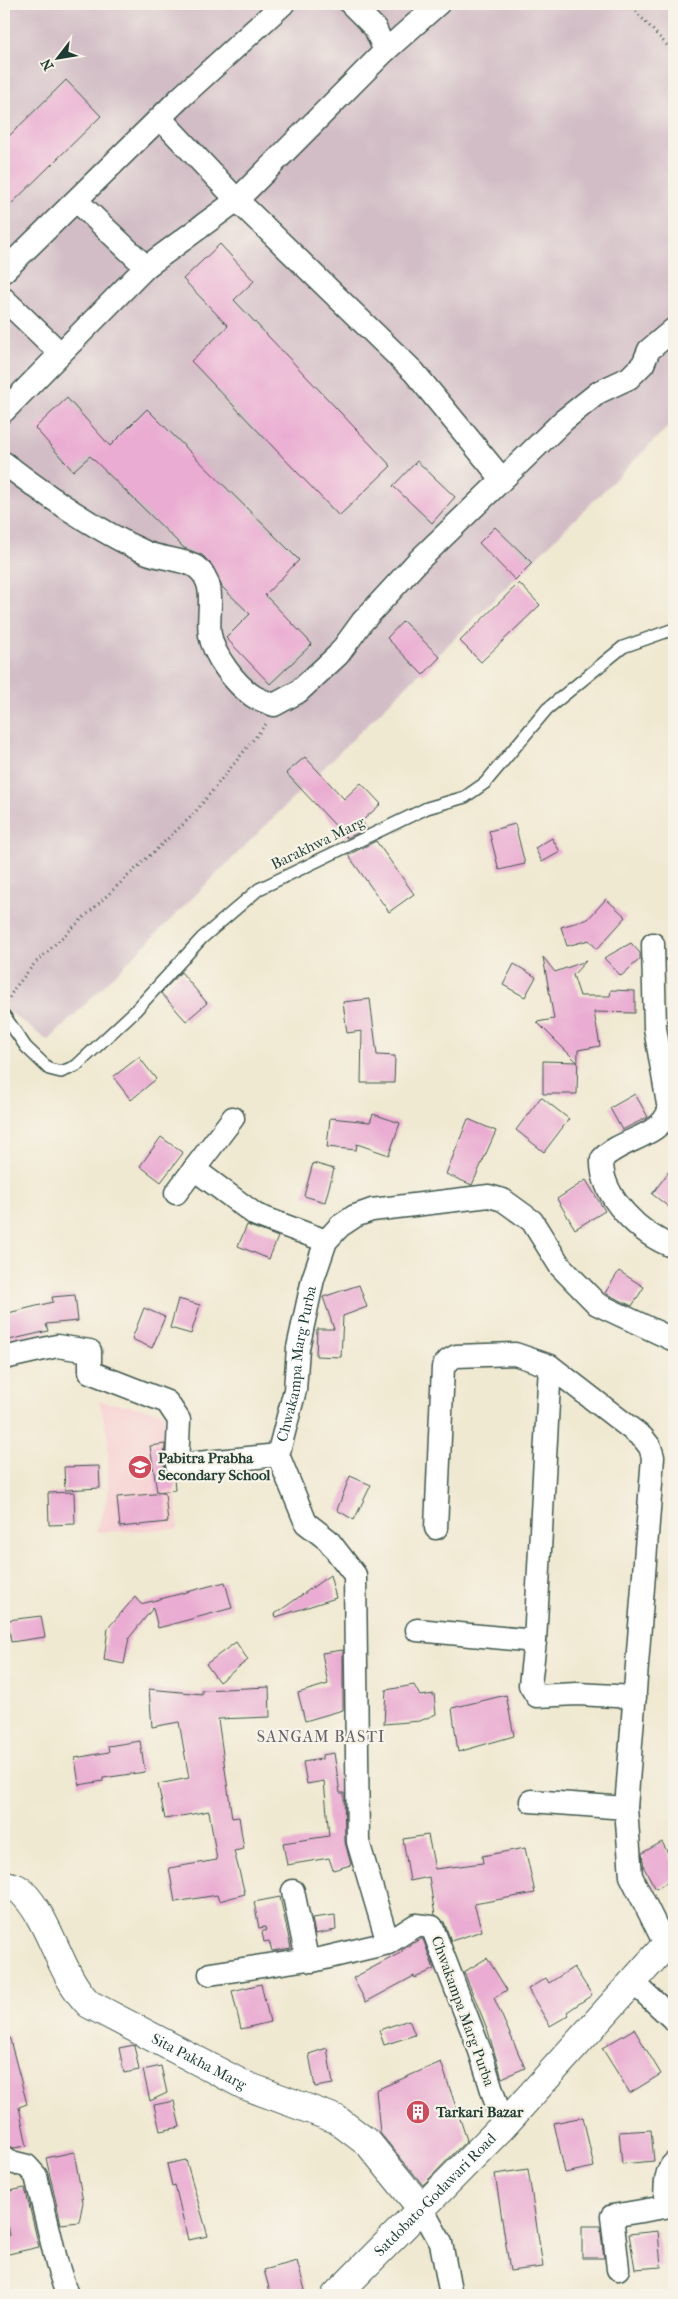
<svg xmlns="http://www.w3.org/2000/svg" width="678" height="2299" font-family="'IM FELL French Canon',serif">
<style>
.built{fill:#f7cfd2}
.industrial{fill:#d2bdc6}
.building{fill:#eaacd2}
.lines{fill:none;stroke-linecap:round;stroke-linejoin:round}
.lane-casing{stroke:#3e574c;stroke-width:14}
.street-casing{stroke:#3e574c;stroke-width:25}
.secondary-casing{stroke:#3e574c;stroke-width:30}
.primary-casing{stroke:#3e574c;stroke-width:30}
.path{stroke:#3e574c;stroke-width:3;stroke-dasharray:1 4;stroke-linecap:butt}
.lane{stroke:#fff;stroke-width:11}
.street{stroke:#fff;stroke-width:22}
.secondary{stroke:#fff;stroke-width:28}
.primary{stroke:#fff;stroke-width:28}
.labels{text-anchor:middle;stroke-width:4.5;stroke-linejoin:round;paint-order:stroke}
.street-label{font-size:15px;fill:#1f3d34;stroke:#f7f3e8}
.poi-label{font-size:15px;font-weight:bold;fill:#1f3d34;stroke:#f7f3e8;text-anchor:start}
.neighbourhood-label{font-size:16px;letter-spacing:1px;fill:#66646b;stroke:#f7f3e8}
</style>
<rect width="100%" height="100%" fill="#f7f3e8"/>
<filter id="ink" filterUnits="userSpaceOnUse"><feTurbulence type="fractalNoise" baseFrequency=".02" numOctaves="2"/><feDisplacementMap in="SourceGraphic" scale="10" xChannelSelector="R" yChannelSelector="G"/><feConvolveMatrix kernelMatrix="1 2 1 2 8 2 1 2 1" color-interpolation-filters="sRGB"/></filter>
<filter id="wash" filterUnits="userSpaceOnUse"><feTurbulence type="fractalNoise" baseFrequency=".0096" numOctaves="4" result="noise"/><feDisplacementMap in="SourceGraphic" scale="20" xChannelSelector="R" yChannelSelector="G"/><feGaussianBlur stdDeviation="1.12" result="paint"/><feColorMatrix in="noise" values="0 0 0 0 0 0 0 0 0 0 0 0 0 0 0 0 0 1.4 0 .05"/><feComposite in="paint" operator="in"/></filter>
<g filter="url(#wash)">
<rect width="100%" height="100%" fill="#f0e9d2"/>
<path class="built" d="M99,1401L163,1412L173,1459L178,1529L96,1532L108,1497V1437Z"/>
<path class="industrial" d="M4,4H674V421L48,1041L4,1008Z"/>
<g id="blocks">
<path class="building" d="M66,80L101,116L4,211V141Z
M220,244L254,281L234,300L391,466L339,516L191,361L228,326L183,279Z
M67,398L110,446L147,409L299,560L265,595L312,644L270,684L226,638L250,614L222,587L212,565L202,555L184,548L90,456L73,471L35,428Z
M417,461L455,497L432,523L393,486Z
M495,527L532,563L515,580L479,543Z
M519,583L540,605L481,662L460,641Z
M403,621L440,657L423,675L387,638Z
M305,757L344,799L361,783L381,804L362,821L367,829L347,838L286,773Z
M515,824L525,864L499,870L489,831Z
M552,838L560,852L542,862L535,848Z
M376,841L414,894L389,912L348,855Z
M606,899L626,917L597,949L589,940L567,946L561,927L588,919Z
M631,943L640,953V959L621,976L604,958Z
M543,957L555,972L586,961L573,975L580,996H610L611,990L635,991V1013L594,1012L600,1046L578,1050L577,1094H543V1061L577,1062L537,1022L554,1019Z
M514,964L536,977L525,997L503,985Z
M181,972L207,1003L186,1021L161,993Z
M370,999L377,1055L395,1056L394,1083H361L362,1031L347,1033L343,1002Z
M139,1057L156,1079L131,1100L113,1077Z
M635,1094L648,1117L622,1130L610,1108Z
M541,1097L569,1119L544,1152L516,1130Z
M373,1114L400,1123L389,1155L357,1144L356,1150L327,1147L330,1118L370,1122Z
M468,1119L496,1131L472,1185L446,1174Z
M161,1137L183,1153L161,1182L140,1166Z
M313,1163L334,1169L325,1202L304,1196Z
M674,1165V1211L652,1194Z
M586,1180L605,1211L575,1229L557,1199Z
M247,1225L278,1237L269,1259L238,1246Z
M619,1271L644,1287L632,1306L605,1293Z
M359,1285L367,1307L343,1316L341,1357L316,1356L317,1329H334L323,1297Z
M75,1295L78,1321L46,1324L48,1331L9,1340L4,1314L53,1302L52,1297Z
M178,1299L200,1305L191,1334L170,1328Z
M144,1308L165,1317L152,1348L132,1339Z
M165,1444L164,1465L166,1472L174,1477L175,1490L157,1492L150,1446Z
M99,1466L100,1488L65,1490L64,1467Z
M350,1476L371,1485L354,1520L337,1510Z
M74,1492L75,1524L49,1525L48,1493Z
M165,1493L168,1522L120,1527L117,1497Z
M330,1575L336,1598L276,1617L275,1614Z
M225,1582L232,1608L158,1628L153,1608L129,1638L124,1664L104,1660L108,1628L135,1597L141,1604Z
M41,1616L45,1637L11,1642L8,1620Z
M236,1642L248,1660L219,1682L206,1664Z
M343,1650V1710L305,1721L298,1693L328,1684L322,1653Z
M414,1685L420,1696L434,1694L436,1714L420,1721L384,1724L386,1690Z
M269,1687L270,1717L218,1719L232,1818L239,1817L244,1849L234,1851L245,1894L219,1901L217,1895L175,1902L169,1868L217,1860L209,1811L165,1819L158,1784L189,1778L179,1722L152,1727L149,1689L202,1694V1690Z
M506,1695L514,1736L458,1752L452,1708Z
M140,1741L145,1772L103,1778V1781L79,1785L75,1758L109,1752L108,1746Z
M334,1753L340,1793H344L345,1842L351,1865L333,1870L329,1858L287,1865L283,1843L329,1836L324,1781L307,1784L303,1762L322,1759V1755Z
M428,1835L435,1869L483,1863L482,1856L525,1848L535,1893L474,1904L482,1931L451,1941L444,1922L435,1915L429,1877L410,1881L403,1839Z
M662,1842L674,1864V1878L656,1889L644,1868L642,1853Z
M280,1897L291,1948L272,1951L269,1941L264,1942L262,1932L266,1930L265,1927L259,1928L254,1902Z
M335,1915L336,1930L315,1934L312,1918Z
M420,1939H423L434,1969L415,1978L414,1976L366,2002L353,1978L402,1952V1950Z
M487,1958L507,1990L494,1998L525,2068L502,2078L488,2031L464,1972Z
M574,1967L592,1995L567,2012L569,2015L550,2026L528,1989L546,1978L549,1983Z
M261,1984L270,2022L241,2029L232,1991Z
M409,2020L415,2035L384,2045L379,2030Z
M634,2029L661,2074L630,2093L602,2048Z
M4,2036H9L27,2104L19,2107L27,2146L14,2148L4,2144Z
M134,2045L139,2070L124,2073L119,2048Z
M327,2048L333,2084L315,2087L309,2054Z
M441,2062L467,2140L423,2185L380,2133L376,2090Z
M161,2066L167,2093L150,2101L143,2070Z
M174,2101L180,2127L160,2131L154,2105Z
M583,2117L594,2167L565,2173L554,2123Z
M651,2130L654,2161L622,2164L619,2132Z
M74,2152L83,2202L79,2222L61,2224L46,2158Z
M186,2160L208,2236L188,2240L175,2185L172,2186L167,2164Z
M528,2169L543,2267L510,2271L495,2174Z
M25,2188L39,2247L4,2255V2238L9,2236L4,2207V2192Z
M582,2226H600L604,2258H582Z
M658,2231L661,2267L635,2269L629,2234Z
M297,2261L305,2290L286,2295H271L264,2270Z"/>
</g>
</g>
<g filter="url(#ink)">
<use href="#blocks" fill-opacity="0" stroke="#3e574c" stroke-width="1"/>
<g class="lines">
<g class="lane-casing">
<path id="lane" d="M4,1015L26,1047L49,1069L61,1072L76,1066L135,1011L202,938L259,889L427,808L465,797L485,783L547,709L623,647L674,629"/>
</g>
<g class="street-casing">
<g id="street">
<path d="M351,4L375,28L385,51L438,4"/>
<path d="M161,119L237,200L385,51"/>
<path d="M77,201L146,267"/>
<path d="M4,271L180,98L283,4"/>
<path d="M4,299L60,353"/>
<path d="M4,411L146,267L237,200L414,372L502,479"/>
<path d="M4,463C48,497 94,529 145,552C157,558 186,560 196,567C219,584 206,613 210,635C214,656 235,684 253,696C259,700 267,702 274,705L298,692L338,655L362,622L419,560L564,420L599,392L629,378L643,364L649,350L674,329"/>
<path d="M653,944L655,1028L669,1110C661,1137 620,1139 602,1159C600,1197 641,1235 674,1247"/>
<path d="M194,1169L256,1215L326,1241"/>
<path d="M176,1193L233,1118"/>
<path d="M4,1358L57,1346L90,1351V1372L167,1402L179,1420L177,1465L278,1455"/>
<path d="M550,1366L535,1641L530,1685L537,1696L577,1694L635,1697"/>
<path d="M436,1528L443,1367L449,1360L456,1356L515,1354L550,1366L643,1438L650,1447L653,1457L626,1808L631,1876L666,1946"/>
<path d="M417,1630L535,1641"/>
<path d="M531,1801L626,1808"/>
<path d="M293,1891L306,1954L312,1961L388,1943"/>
<path d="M210,1974L308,1959"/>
<path d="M634,1983L674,2020"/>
<path id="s1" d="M503,2126L480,2051L432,1927L416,1925L388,1943L358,1842L355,1575L328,1540L306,1523L278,1455L295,1390L298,1348L313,1279L326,1241L340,1226L355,1216L372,1210L489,1196L503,1200L532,1221L560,1266L597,1304L674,1340"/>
<path d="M4,2157L11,2162L27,2166L36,2176L57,2264L67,2295"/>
<path d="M422,2209L441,2243L451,2295"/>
<path d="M618,2269L612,2216L665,2207C666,2193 663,2173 674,2163"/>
</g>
</g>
<g class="secondary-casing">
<g id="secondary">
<path id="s2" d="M4,1885C10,1886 17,1887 22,1892C53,1924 58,1973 89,2004L244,2085L336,2119L369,2144L422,2209"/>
</g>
</g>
<g class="primary-casing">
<g id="primary">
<path id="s3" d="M336,2295L503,2126L674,1936"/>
</g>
</g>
<path class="path" d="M629,4L674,53
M7,1002L14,989L35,963L192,816L266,724"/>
<use href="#lane" class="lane"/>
<use href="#street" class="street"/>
<use href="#secondary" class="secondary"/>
<use href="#primary" class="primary"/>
</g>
</g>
<defs>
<g id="school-disc" transform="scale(1.25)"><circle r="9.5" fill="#d1495b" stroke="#f7f3e8"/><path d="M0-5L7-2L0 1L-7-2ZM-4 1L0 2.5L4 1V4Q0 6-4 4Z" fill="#fff"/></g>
<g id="building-disc" transform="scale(1.25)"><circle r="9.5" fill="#d1495b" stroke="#f7f3e8"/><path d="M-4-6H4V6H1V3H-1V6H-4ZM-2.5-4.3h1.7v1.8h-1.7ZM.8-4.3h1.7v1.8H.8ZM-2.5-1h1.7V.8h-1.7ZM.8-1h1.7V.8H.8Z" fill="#fff"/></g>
</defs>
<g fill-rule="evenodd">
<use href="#school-disc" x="140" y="1467"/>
<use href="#building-disc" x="418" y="2112"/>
</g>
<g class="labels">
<g class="street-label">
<text transform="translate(318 843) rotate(-26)" y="5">Barakhwa Marg</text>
<text dy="5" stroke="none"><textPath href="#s1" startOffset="872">Chwakampa Marg Purba</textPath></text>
<text transform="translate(463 2011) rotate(70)" y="5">Chwakampa Marg Purba</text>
<text dy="5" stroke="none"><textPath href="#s2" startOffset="275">Sita Pakha Marg</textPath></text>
<text dy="5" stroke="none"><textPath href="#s3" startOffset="141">Satdobato-Godawari Road</textPath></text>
</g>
<g class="poi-label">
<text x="158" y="1463">Pabitra Prabha<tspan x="158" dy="17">Secondary School</tspan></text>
<text x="436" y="2117">Tarkari Bazar</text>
</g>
<g class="neighbourhood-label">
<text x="321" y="1742">SANGAM BASTI</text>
</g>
</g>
<rect width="678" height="2299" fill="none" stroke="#f7f3e8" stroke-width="20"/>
<g transform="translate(58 58) rotate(239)" stroke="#f7f3e8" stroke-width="4" paint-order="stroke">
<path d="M0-4L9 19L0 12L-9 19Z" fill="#1f3d34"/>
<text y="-8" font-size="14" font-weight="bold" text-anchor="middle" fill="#1f3d34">N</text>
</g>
</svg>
